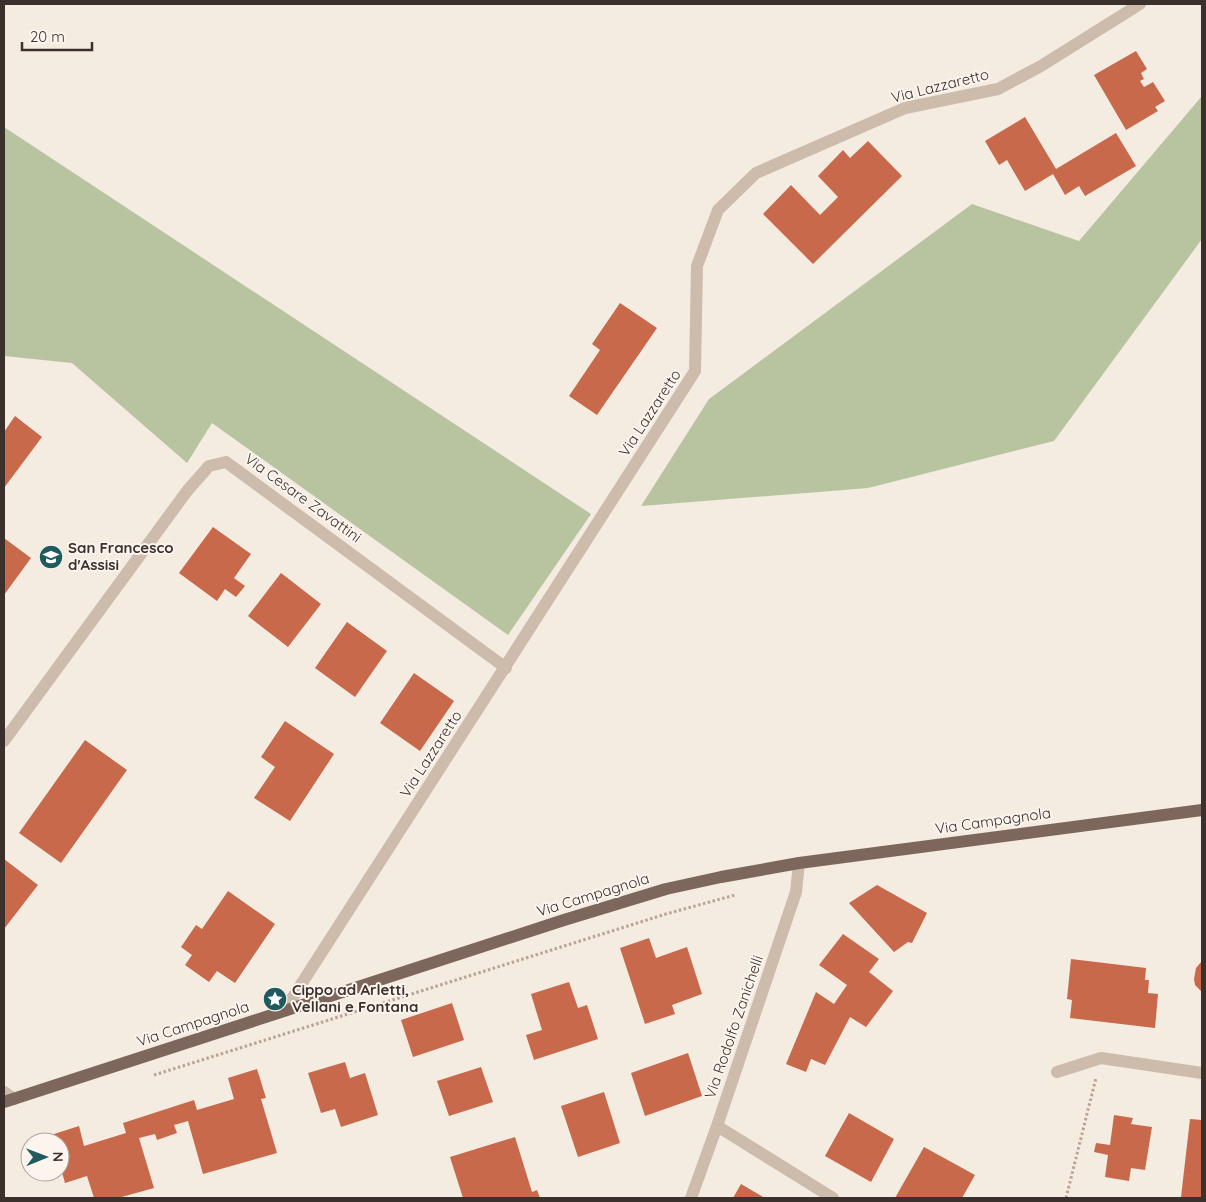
<svg xmlns="http://www.w3.org/2000/svg" width="1206" height="1202" font-family="Quicksand,sans-serif">
<style>
.green{fill:#b8c4a0}
.building{fill:#c8694b}
.lines{fill:none;stroke-linecap:round;stroke-linejoin:round}
.path{stroke:#b9a596;stroke-width:3;stroke-dasharray:2.5 2.5;stroke-linecap:butt}
.minor{stroke:#cdbbac;stroke-width:12}
.major{stroke:#7d675c;stroke-width:12}
.labels{text-anchor:middle;stroke-width:4;stroke-linejoin:round;paint-order:stroke}
.street-label{font-size:15px;fill:#3b302b;stroke:#fbf5ee}
.poi-label{font-size:15px;font-weight:bold;fill:#3b302b;stroke:#fbf5ee;text-anchor:start}
</style>
<rect width="100%" height="100%" fill="#f4ebe1"/>
<path class="green" d="M1202,96V239L1054,441L868,488L641,506L709,399L972,204L1079,241Z
M4,127L591,514L508,635L212,423L187,463L72,363L4,356Z"/>
<path class="building" d="M1136,51L1147,69L1141,73L1144,79L1140,81L1144,87L1153,82L1165,101L1155,107L1158,111L1126,130L1094,75Z
M1025,117L1056,169L1116,133L1136,166L1085,196L1079,186L1065,195L1053,174L1025,191L1007,160L999,165L985,141Z
M868,141L902,176L813,264L763,214L791,185L820,215L838,197L818,176L843,150L850,158Z
M620,303L657,328L597,415L569,396L600,350L592,344Z
M15,416L42,437L4,488V432Z
M213,527L251,554L234,578L245,586L236,597L225,589L217,601L179,573Z
M4,538L31,558L4,595Z
M281,573L321,604L288,647L248,616Z
M347,622L387,651L355,697L315,668Z
M414,673L454,701L420,751L380,723Z
M285,721L334,754L290,821L254,798L275,767L261,757Z
M85,740L127,770L61,863L19,833Z
M4,859L38,885L4,929Z
M877,885L927,913L912,943L908,942L894,952L849,903Z
M228,891L275,924L235,983L217,971L209,982L185,965L192,955L181,947L196,925L202,929Z
M843,934L879,959L869,972L893,991L866,1027L850,1017L825,1065L811,1059L806,1072L786,1064L816,992L834,1004L847,985L819,965Z
M649,938L656,958L687,947L702,994L672,1005L675,1014L645,1024L620,948Z
M1071,959L1146,968L1145,980H1149L1148,993L1158,994L1155,1028L1070,1018L1072,1000L1067,999Z
M1202,961V992L1195,985L1194,979L1196,968Z
M569,982L578,1008L587,1005L598,1039L534,1060L526,1035L542,1030L531,994Z
M452,1003L464,1040L413,1057L401,1020Z
M688,1053L702,1096L645,1116L631,1073Z
M345,1062L350,1078L365,1073L378,1115L341,1127L335,1109L321,1113L308,1073Z
M481,1067L493,1102L449,1116L437,1081Z
M257,1069L266,1098L261,1099L277,1153L203,1174L188,1121L174,1125L177,1133L157,1140L155,1134L139,1138L154,1188L118,1198H94L87,1176L65,1183L60,1165V1142H53L51,1135L79,1126L84,1146L126,1133L123,1123L194,1100L197,1110L234,1099L228,1078Z
M604,1092L620,1143L578,1157L561,1106Z
M849,1113L894,1139L871,1182L825,1156Z
M1114,1115L1133,1118L1131,1124L1152,1127L1145,1170L1131,1168L1129,1181L1105,1177L1108,1155L1094,1152L1096,1143L1110,1145Z
M1190,1119L1202,1120V1198L1181,1197Z
M515,1137L532,1192L537,1190L540,1198H463L450,1157Z
M924,1147L975,1175L962,1198H895Z
M741,1184L765,1198H733Z"/>
<g class="lines">
<path class="path" d="M154,1075L666,914L735,895
M1066,1198L1096,1078"/>
<path class="minor" d="M4,741L187,491L209,466L226,462L506,668
M284,1011L695,371L697,266L718,210L756,173L905,108L998,89L1041,66L1140,4
M1057,1072L1101,1058L1202,1073
M4,1092L14,1099
M717,1126L833,1198
M691,1198L717,1126L796,892L799,863"/>
<path class="major" d="M4,1102L564,920L666,889L721,877L799,863L1202,810"/>
</g>
<defs>
<g id="school-disc" transform="scale(1.25)"><circle r="9.5" fill="#1f5a5e" stroke="#fbf5ee"/><path d="M0-5L7-2L0 1L-7-2ZM-4 1L0 2.5L4 1V4Q0 6-4 4Z" fill="#fff"/></g>
<g id="sight-disc" transform="scale(1.25)"><circle r="9.5" fill="#1f5a5e" stroke="#fbf5ee"/><path d="M0-6L1.8-2.2L6-1.7L2.9 1.2L3.7 5.4L0 3.3L-3.7 5.4L-2.9 1.2L-6-1.7L-1.8-2.2Z" fill="#fff"/></g>
</defs>
<g fill-rule="evenodd">
<use href="#school-disc" x="51" y="557"/>
<use href="#sight-disc" x="275" y="999"/>
</g>
<g class="labels">
<g class="street-label">
<text transform="translate(940 86) rotate(-14)" y="5">Via Lazzaretto</text>
<text transform="translate(650 413) rotate(-57)" y="5">Via Lazzaretto</text>
<text transform="translate(303 498) rotate(36)" y="5">Via Cesare Zavattini</text>
<text transform="translate(431 754) rotate(-57)" y="5">Via Lazzaretto</text>
<text transform="translate(993 821) rotate(-8)" y="5">Via Campagnola</text>
<text transform="translate(593 895) rotate(-17)" y="5">Via Campagnola</text>
<text transform="translate(193 1024) rotate(-18)" y="5">Via Campagnola</text>
<text transform="translate(734 1027) rotate(-71)" y="5">Via Rodolfo Zanichelli</text>
</g>
<g class="poi-label">
<text x="68" y="553">San Francesco<tspan x="68" dy="17">d'Assisi</tspan></text>
<text x="292" y="995">Cippo ad Arletti,<tspan x="292" dy="17">Vellani e Fontana</tspan></text>
</g>
</g>
<rect width="1206" height="1202" fill="none" stroke="#3b302b" stroke-width="10"/>
<g transform="translate(45 1157) rotate(89)"><circle r="24" fill="#fbf5ee" stroke="#aea6a0"/>
<path d="M0-4L9 19L0 12L-9 19Z" fill="#1f5a5e"/>
<text y="-8" font-size="14" font-weight="bold" text-anchor="middle" fill="#3b302b">N</text>
</g>
<path d="M22 42v8h70v-8" fill="none" stroke="#3b302b" stroke-width="2.5"/>
<text x="30" y="42" font-size="15" fill="#3b302b" stroke="#fbf5ee" stroke-width="4" paint-order="stroke">20 m</text>
</svg>
